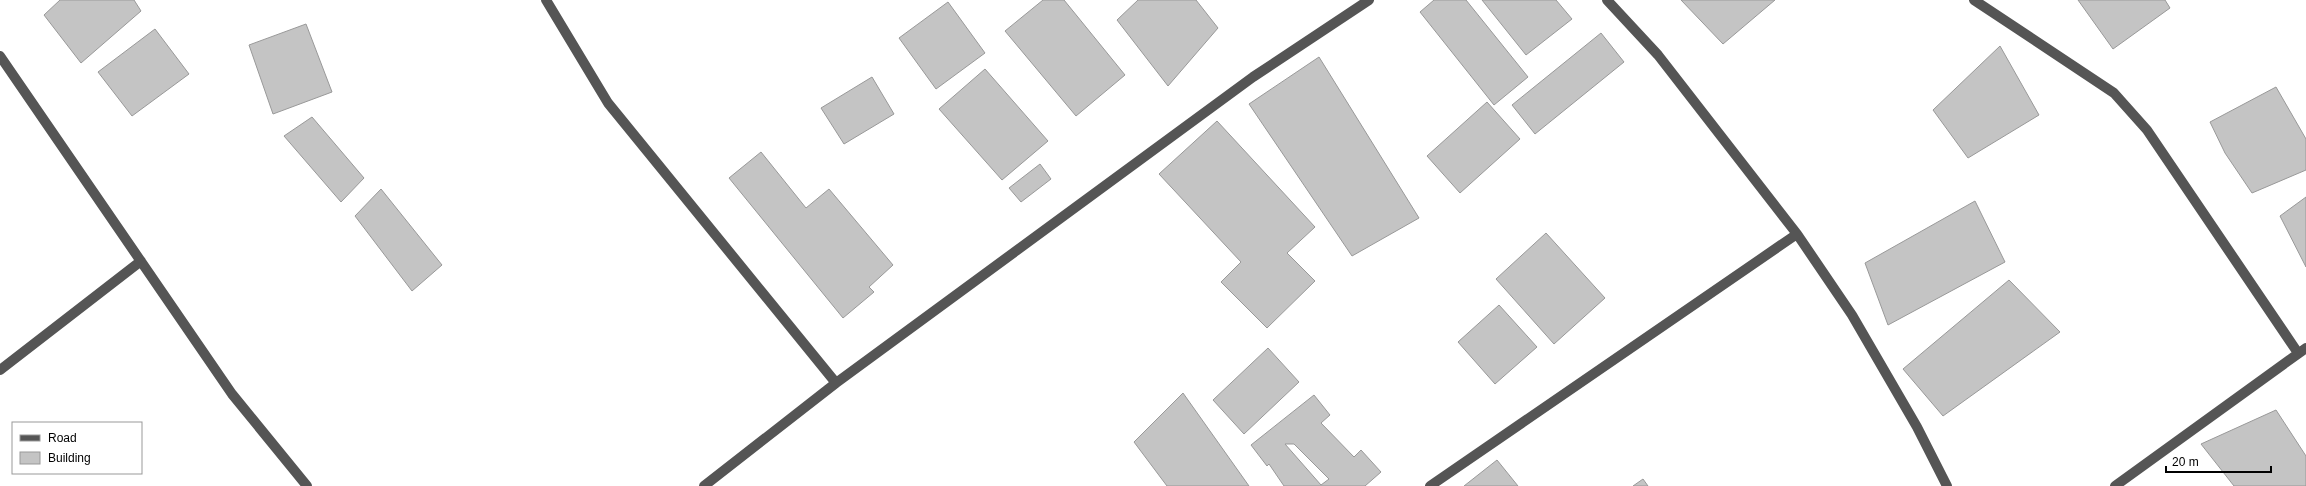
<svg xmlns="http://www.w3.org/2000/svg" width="2306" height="486" font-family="Helvetica,sans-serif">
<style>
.building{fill:#c4c4c4;stroke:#999;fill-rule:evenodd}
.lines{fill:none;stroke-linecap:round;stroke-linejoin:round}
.minor{stroke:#555;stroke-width:10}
</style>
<rect width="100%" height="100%" fill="#fff"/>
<path class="building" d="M60,0H134L141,11L81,63L44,15Z
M1043,0H1064L1125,75L1076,116L1005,31Z
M1138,0H1196L1218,28L1168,86L1117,20Z
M1434,0H1466L1528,77L1494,105L1420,12Z
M1482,0H1556L1572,19L1526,55Z
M1681,0H1775L1723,44Z
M2078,0H2165L2170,8L2113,49Z
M948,2L985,53L936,89L899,38Z
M306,24L332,92L273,114L249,45Z
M155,29L189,74L132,116L98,72Z
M1601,33L1624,62L1535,134L1512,105Z
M2000,46L2039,115L1968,158L1933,110Z
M1319,57L1419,218L1352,256L1249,104Z
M985,69L1048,141L1002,180L939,109Z
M872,77L894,114L844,144L821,108Z
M2276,87L2306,139V170L2252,193L2225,153L2210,122Z
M1487,102L1520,139L1460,193L1427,156Z
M312,117L364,178L341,202L284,136Z
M1217,121L1315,227L1287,253L1315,281L1267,328L1221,282L1241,262L1159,174Z
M761,152L806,208L829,189L893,265L869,287L874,292L843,318L729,178Z
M1040,164L1051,179L1021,202L1009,188Z
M381,189L442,265L412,291L355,216Z
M2306,197V267L2280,216Z
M1975,201L2005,262L1888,325L1865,263Z
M1546,233L1605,298L1554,344L1496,279Z
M2009,280L2060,332L1943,416L1903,369Z
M1499,305L1537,347L1495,384L1458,342Z
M1268,348L1299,382L1244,434L1213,400Z
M1183,393L1249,486H1167L1134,442Z
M1314,395L1330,415L1321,423L1354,457L1361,450L1381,472L1365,486H1284L1269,464L1267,466L1251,445ZM1285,444H1294L1329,479L1321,485Z
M2276,410L2306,456V486H2234L2201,444Z
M1497,460L1518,486H1464Z
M1643,479L1648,486H1633Z"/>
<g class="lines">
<path class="minor" d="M546,0L608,103L836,383
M1607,0L1658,55L1797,234L1852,315L1917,427L1947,486
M1974,0L2114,93L2147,130L2298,353
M0,56L232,394L307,486
M0,370L141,261
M704,486L836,383L1253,77L1369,0
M1430,486L1797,234
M2115,486L2306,348"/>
</g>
<rect x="12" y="422" width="130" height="52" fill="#ffffff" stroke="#999999"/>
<rect x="20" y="435" width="20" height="6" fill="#555555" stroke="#999999"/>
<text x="48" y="442" font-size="12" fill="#000000">Road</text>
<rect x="20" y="452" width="20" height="12" fill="#c4c4c4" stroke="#999999"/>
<text x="48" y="462" font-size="12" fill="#000000">Building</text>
<path d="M2166 466v6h105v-6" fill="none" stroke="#000000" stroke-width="2"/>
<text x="2172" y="466" font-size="12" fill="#000000" stroke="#ffffff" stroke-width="3" paint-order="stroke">20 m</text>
</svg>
